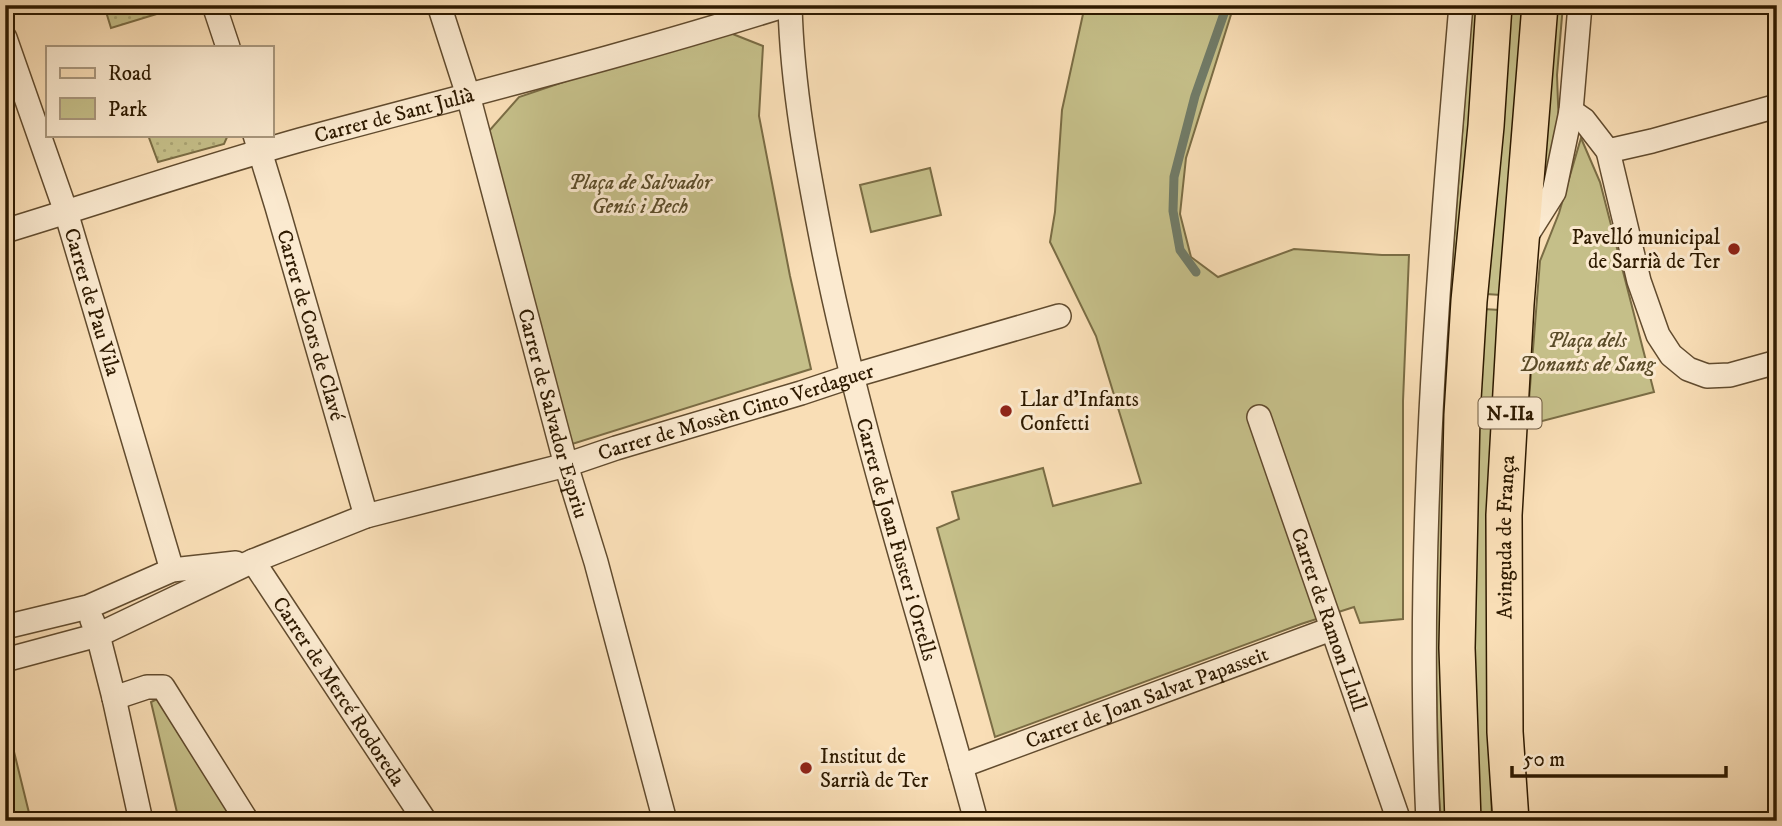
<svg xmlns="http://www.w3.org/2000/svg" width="1782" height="826" font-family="'IM FELL DW Pica',serif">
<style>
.grass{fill:url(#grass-dots);stroke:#7a6c44;stroke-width:2}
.green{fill:#c5bf89;stroke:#7a6c44;stroke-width:2}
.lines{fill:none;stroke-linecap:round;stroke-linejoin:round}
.stream{stroke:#717b67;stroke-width:9}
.street-casing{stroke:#614b2e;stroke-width:26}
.primary-casing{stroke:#2e1a00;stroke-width:38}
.street{stroke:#fbead0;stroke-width:23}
.primary{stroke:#f9deb6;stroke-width:35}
.poi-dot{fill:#8f2418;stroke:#fbead0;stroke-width:2.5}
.labels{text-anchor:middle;stroke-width:6;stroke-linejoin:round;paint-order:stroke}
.shield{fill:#fbead0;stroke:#6c583e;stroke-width:2}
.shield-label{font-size:19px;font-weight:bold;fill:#2e1a00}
.street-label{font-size:21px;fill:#2e1a00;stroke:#fbead0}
.park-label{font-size:21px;font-style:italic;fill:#5b4c29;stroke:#fbead0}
.poi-label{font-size:21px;fill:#2e1a00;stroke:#fbead0;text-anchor:start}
</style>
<defs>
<pattern id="grass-dots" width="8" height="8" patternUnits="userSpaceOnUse" patternTransform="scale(1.75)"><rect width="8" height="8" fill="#c5bf89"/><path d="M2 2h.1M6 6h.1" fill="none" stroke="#aaa474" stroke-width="1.8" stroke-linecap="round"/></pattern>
</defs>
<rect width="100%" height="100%" fill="#f9deb6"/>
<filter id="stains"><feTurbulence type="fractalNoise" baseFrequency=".00286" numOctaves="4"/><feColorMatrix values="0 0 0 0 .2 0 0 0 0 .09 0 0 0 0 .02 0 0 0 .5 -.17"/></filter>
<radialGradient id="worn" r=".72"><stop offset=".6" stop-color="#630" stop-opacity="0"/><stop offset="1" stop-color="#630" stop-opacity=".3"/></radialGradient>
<path class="grass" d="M104,5H186L111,28Z
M148,135H228L224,144L158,162Z"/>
<path class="green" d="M1085,5H1234L1186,158L1180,214L1191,257L1218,277L1294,249L1382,255H1409L1403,401V619L1360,623L1354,607L1301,624L995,737L937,528L959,519L952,492L1043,468L1053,506L1141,483L1096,336L1050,242L1055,212L1062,110Z
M1472,5H1481L1456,290L1450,289Z
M1510,5H1524L1501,295L1486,294Z
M1554,5H1563L1557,75L1559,130L1547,180H1540Z
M720,29L763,46L759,116L790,276L811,369L569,445L489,131L519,97Z
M1581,138L1600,182L1654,392L1527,425L1540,261L1559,213Z
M930,168L941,215L871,232L860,185Z
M1447,308H1454L1449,821H1441L1439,795L1435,638L1439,451Z
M1483,309L1500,310L1490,751L1492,821H1477L1474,748L1473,568Z
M157,699L234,821H179L151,702Z
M5,715L31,821H5Z"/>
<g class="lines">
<path class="stream" d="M1196,272L1180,250L1173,211L1174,177L1195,96L1227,5"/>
<g class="street-casing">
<g id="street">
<path d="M214,5L228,47"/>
<path id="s1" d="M439,5L468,95L566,465L596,562L665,821"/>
<path id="s2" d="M790,5C792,88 808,171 824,252C863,444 925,631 976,821"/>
<path id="s3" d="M5,38L66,212L172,570"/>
<path d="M1571,111L1584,120L1608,151L1639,281L1658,335L1671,355L1688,369L1707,376L1730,375L1777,362"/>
<path id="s4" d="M255,135L277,207L366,516"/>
<path d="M1608,151L1652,141L1777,106"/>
<path id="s5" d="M5,231C103,201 201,168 300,140C462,96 626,56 786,5"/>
<path d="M1525,238L1554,192L1571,111L1580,5"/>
<path id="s6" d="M1259,417L1399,821"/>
<path id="s7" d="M253,561L425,821"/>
<path d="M92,620L98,635L114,698L141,821"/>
<path d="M5,627L88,607L172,570L236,563"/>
<path id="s8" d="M5,660L98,635L253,561L366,516L566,465L616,448L801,393L852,376L1059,316"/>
<path d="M114,698L147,687H163L247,821"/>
<path id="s9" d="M961,766L1331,629"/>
<path d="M1428,821C1415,548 1438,276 1461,5"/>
</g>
</g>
<g class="primary-casing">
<g id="primary">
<path d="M1463,821L1457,648L1462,415L1469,301L1486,126L1494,5"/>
<path id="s10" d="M1511,821L1505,732L1504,515L1516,304L1540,5"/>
</g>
</g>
<use href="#street" class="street"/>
<use href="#primary" class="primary"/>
</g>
<g class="poi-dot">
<circle cx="1734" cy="249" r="7"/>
<circle cx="1006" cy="411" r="7"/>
<circle cx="806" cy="768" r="7"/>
</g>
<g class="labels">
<rect class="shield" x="1478.5" y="397.5" width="63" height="31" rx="5"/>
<g class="shield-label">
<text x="1510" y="420">N-IIa</text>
</g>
<g class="street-label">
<text dy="7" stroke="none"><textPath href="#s5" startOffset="406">Carrer de Sant Julià</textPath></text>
<text dy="7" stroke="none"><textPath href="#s3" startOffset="278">Carrer de Pau Vila</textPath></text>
<text dy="7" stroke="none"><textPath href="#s4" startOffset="198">Carrer de Cors de Clavé</textPath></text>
<text dy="7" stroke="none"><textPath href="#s8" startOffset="774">Carrer de Mossèn Cinto Verdaguer</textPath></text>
<text dy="7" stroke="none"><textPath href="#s1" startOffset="424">Carrer de Salvador Espriu</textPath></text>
<text dy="7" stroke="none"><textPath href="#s2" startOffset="546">Carrer de Joan Fuster i Ortells</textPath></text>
<text dy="7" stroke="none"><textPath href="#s10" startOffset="284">Avinguda de França</textPath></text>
<text dy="7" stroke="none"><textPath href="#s6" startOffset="214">Carrer de Ramon Llull</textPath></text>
<text dy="7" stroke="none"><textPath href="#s7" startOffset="156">Carrer de Mercé Rodoreda</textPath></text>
<text dy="7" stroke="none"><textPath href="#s9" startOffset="198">Carrer de Joan Salvat Papasseit</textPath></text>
</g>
<g class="park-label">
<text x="640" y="189">Plaça de Salvador<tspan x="640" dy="24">Genís i Bech</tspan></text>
<text x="1587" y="347">Plaça dels<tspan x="1587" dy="24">Donants de Sang</tspan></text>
</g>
<g class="poi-label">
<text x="1720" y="244" text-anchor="end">Pavelló municipal<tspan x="1720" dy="24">de Sarrià de Ter</tspan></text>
<text x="1020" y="406">Llar d'Infants<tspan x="1020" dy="24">Confetti</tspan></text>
<text x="820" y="763">Institut de<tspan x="820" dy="24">Sarrià de Ter</tspan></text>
</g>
</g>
<rect width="1782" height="826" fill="none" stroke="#f9deb6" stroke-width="28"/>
<rect x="7" y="7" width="1768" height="812" fill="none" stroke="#2e1a00" stroke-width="3.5"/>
<rect x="14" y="14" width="1754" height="798" fill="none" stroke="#2e1a00" stroke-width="2"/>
<rect x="46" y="46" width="228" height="91" fill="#fbead0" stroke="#a9977d" stroke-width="2"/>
<rect x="60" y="68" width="35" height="10" fill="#f9deb6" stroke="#a9977d" stroke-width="2"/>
<text x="108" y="80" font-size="21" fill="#2e1a00">Road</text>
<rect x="60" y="98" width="35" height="21" fill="#c5bf89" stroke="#a9977d" stroke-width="2"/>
<text x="108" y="116" font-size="21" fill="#2e1a00">Park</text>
<path d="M1512 766v10h214v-10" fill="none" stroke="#2e1a00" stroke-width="3.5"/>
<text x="1523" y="766" font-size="21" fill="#2e1a00" stroke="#fbead0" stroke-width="5" paint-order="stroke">50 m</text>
<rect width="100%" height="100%" filter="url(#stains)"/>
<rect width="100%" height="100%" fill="url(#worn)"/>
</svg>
